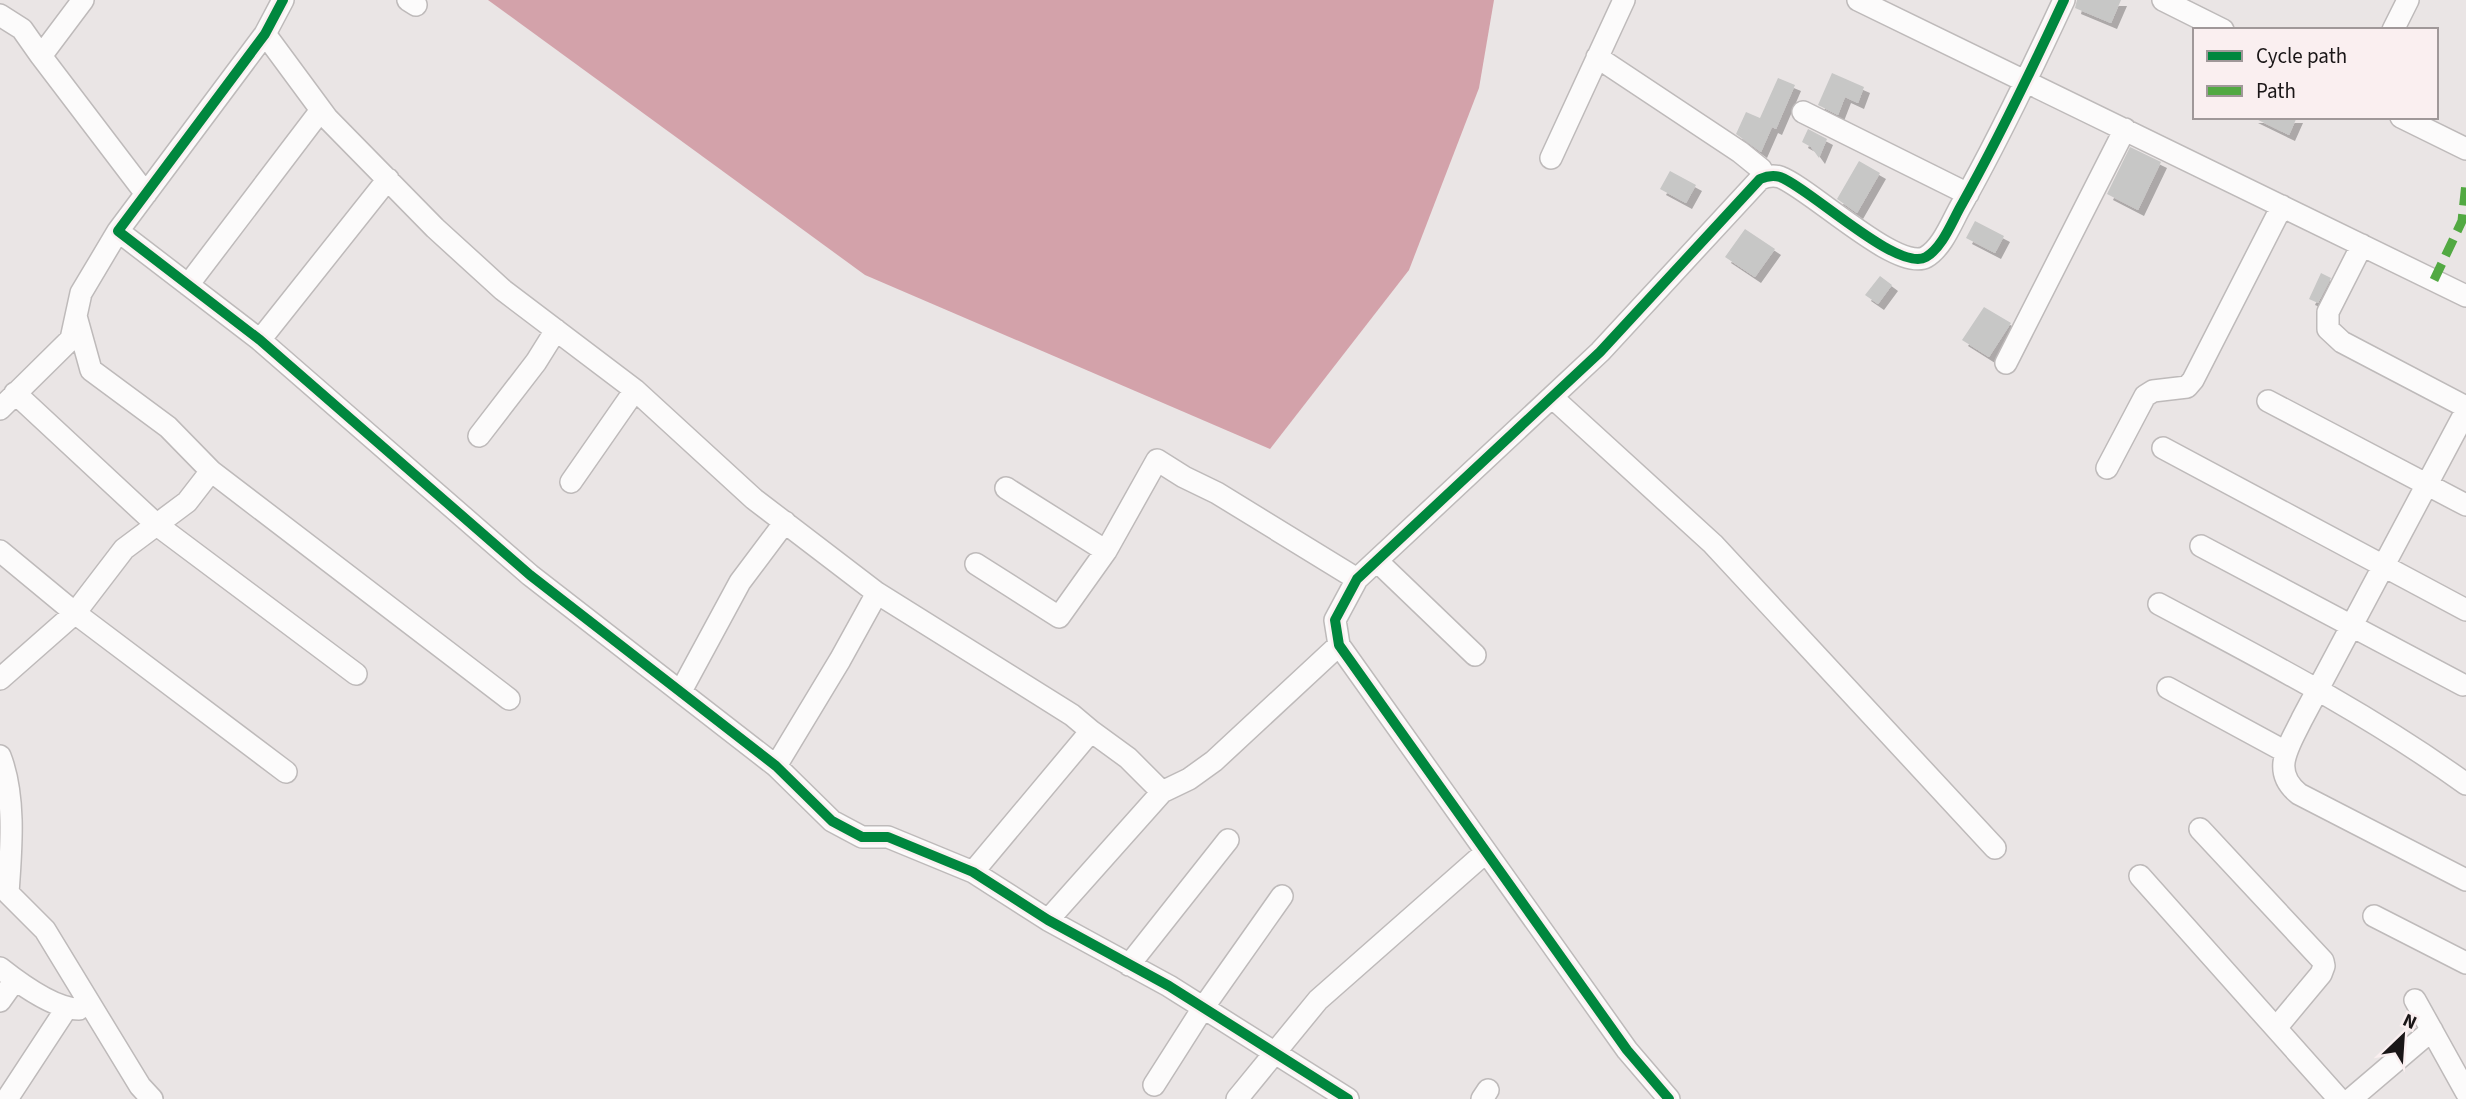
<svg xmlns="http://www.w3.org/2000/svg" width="2466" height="1099" font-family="'Source Sans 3',sans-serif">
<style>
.water{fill:#d3a2aa}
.building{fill:#c7c7c6;filter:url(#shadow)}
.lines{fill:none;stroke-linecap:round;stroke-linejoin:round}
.minor-casing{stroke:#bebaba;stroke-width:24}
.minor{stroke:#fcfbfb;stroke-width:21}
.quiet{stroke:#52a942;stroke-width:9;stroke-dasharray:18 9;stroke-linecap:butt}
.cycleway-casing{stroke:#faeff0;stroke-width:15}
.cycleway{stroke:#00873e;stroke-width:10}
</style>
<defs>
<filter id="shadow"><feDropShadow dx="6" dy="6" stdDeviation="0" flood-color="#0004"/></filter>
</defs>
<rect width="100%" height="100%" fill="#eae5e5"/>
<path class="water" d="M488,0H1494L1479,88L1409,270L1270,449L865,275Z"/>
<path class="building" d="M2077,0H2121L2111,23L2075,8Z
M1832,73L1864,87L1858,103L1845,97L1838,115L1818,105Z
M1778,78L1795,85L1776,129L1772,127L1761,152L1736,134L1746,112L1760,118Z
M2252,117H2297L2289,135Z
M1808,129L1827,139L1819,158L1811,147L1802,142Z
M2130,147L2161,162L2138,210L2107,194Z
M1859,161L1880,173L1857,213L1837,199Z
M1670,171L1696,185L1686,203L1660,189Z
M1975,221L2004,236L1995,253L1966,238Z
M1745,229L1775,249L1755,277L1725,257Z
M2321,273L2331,278L2318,303L2309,299Z
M1880,276L1892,285L1878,304L1865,295Z
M1984,307L2011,323L1989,357L1962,340Z"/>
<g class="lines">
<g class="minor-casing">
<path id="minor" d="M283,0L265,34L118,231L260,340L530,575L776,766L832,821L862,837H888L973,872L1048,920L1169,986L1348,1099
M408,0L416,5
M1858,0L2466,296
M2163,0L2223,30
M0,15L22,29L41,56L83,0
M2393,30L2408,0
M265,34L327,118L435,228L503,290L635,390L754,499L877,593L1072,715L1091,731L973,872
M41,56L146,194
M1597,57L1740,152L1761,169L1765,177
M1803,112L1968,194
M2401,117L2466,149
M1551,158L1624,0
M2362,245L2328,312V329L2342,342L2466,407
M188,285L321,110
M260,340L388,179
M2006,363L2125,129
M15,393L157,525L356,674
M1553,398L1713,544L1995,848
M2268,401L2466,505
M0,409L71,339L81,293L118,231
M2466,411L2302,719C2289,746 2270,771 2299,794L2466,880
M479,436L536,362L556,330
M2163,448L2466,610
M2107,468L2145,396L2153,391L2187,387L2193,380L2282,206
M211,471L509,699
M571,482L635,390
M1006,488L1106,551
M2201,546L2463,685
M0,551L75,613L286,772
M1377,561L1475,655
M976,564L1059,617L1106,551L1157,460L1184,477L1217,493L1357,579
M2159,604C2264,660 2369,714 2466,784
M0,679L75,613L124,549L187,502L211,471L168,427L91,370L76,316
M2168,688L2286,752
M681,691L740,582L785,522
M1091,731L1128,758L1162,792
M0,756C16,797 11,850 8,893L45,930L140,1086L152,1099
M776,766L840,660L877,593
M2200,829L2323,961L2324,966L2321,974L2276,1028
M2140,876L2339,1099
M2374,916L2466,963
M1048,920L1162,792L1189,779L1214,761L1339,645
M1129,965L1228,840
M0,968C19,983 54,1009 79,1009
M2415,1000L2466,1092
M0,1001L15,980
M1154,1085L1203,1008L1282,896
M7,1099L66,1009
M1237,1099L1318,1000L1486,852
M1482,1099L1488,1090
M1669,1099L1627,1050L1339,645L1335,620L1357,579L1600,352L1760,179C1767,176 1773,175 1780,177C1810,188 1898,273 1926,257C1943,247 1952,221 1962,204C1999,138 2032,69 2064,0
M2351,1099L2432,1030"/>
</g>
<use href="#minor" class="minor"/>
<path class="quiet" d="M2434,280L2462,221L2466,183"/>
<g class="cycleway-casing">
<path id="cycleway" d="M283,0L265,34L118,231L260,340L530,575L776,766L832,821L862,837H888L973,872L1048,920L1169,986L1348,1099
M1669,1099L1627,1050L1339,645L1335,620L1357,579L1600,352L1760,179C1767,176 1773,175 1780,177C1810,188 1898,273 1926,257C1943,247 1952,221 1962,204C1999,138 2032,69 2064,0"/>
</g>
<use href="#cycleway" class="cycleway"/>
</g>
<rect x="2193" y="28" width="245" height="91" fill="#faeff0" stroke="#a09899" stroke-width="2"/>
<rect x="2207" y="51" width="35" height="10" fill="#00873e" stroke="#a09899" stroke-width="2"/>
<text x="2256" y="63" font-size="21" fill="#1a1617">Cycle path</text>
<rect x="2207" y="86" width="35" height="10" fill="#52a942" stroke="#a09899" stroke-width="2"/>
<text x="2256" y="98" font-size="21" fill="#1a1617">Path</text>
<g transform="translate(2403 1036) rotate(25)" stroke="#faeff0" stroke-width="5" paint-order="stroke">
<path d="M0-5L12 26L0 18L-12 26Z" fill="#1a1617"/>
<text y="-10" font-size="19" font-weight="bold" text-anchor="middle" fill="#1a1617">N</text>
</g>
</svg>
